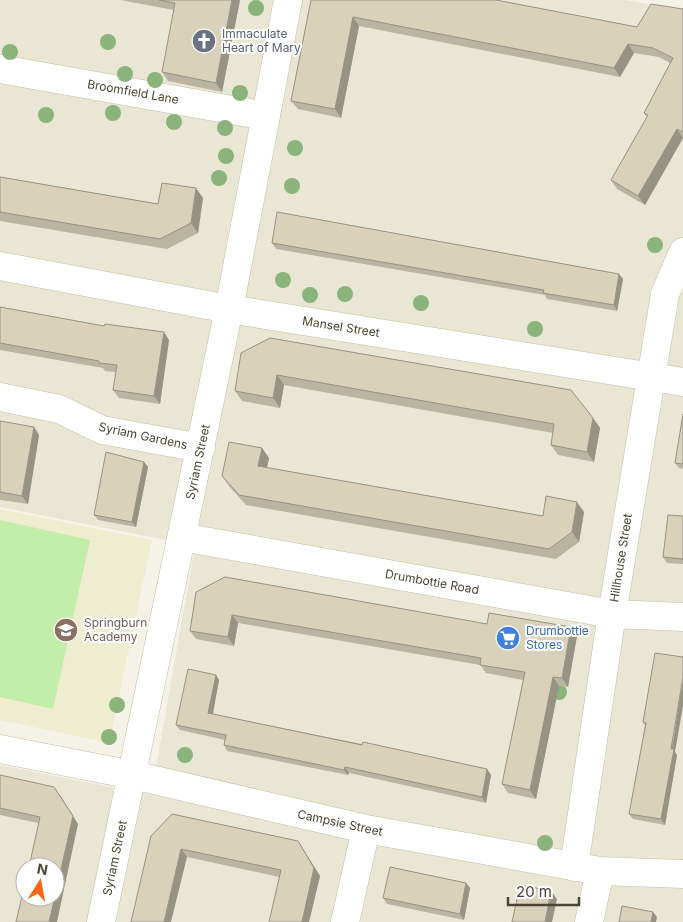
<svg xmlns="http://www.w3.org/2000/svg" width="683" height="922" font-family="Inter,sans-serif">
<style>
.residential{fill:#e9e7d4;fill-rule:evenodd}
.education{fill:#efedcf}
.green{fill:#c2edab}
.lines{fill:none;stroke-linecap:round;stroke-linejoin:round}
.minor-casing{stroke:#c1bea8;stroke-width:29}
.minor{stroke:#fff;stroke-width:28}
.tree{fill:#8ab47b}
.wall{fill:#bab5a1}
.shaded-wall{fill:#979383}
.building{fill:#d8d2bb;stroke:#979383}
.labels{text-anchor:middle;stroke-width:4;stroke-linejoin:round;paint-order:stroke}
.worship-label{font-size:12px;fill:#5b616d;stroke:#fff;text-anchor:start}
.street-label{font-size:12px;fill:#494535;stroke:#fff}
.education-label{font-size:12px;fill:#785e54;stroke:#fff;text-anchor:start}
.shop-label{font-size:12px;fill:#366cbe;stroke:#fff;text-anchor:start}
</style>
<rect width="100%" height="100%" fill="#f5f3e7"/>
<path class="residential" d="M0,0H625L683,10V922H0V765L151,795L195,546L0,507ZM25,867H55V897H25Z"/>
<path class="education" d="M0,509L152,540L109,743L0,720Z"/>
<path class="green" d="M0,520L90,540L53,709L0,697Z"/>
<g class="lines">
<g class="minor-casing">
<path id="minor" d="M0,69L266,116
M0,266L229,309L683,382
M0,397L59,409L102,430L201,448
M182,537L612,614L683,617
M0,749L133,775L366,829L600,871L683,874
M574,867L612,614L665,294L683,252
M101,922L229,309L288,0
M345,922L366,829
M589,922L600,871"/>
</g>
<use href="#minor" class="minor"/>
</g>
<g class="tree">
<circle cx="256" cy="8" r="8"/>
<circle cx="108" cy="42" r="8"/>
<circle cx="10" cy="52" r="8"/>
<circle cx="125" cy="74" r="8"/>
<circle cx="155" cy="80" r="8"/>
<circle cx="240" cy="93" r="8"/>
<circle cx="113" cy="113" r="8"/>
<circle cx="46" cy="115" r="8"/>
<circle cx="174" cy="122" r="8"/>
<circle cx="225" cy="128" r="8"/>
<circle cx="295" cy="148" r="8"/>
<circle cx="226" cy="156" r="8"/>
<circle cx="219" cy="178" r="8"/>
<circle cx="292" cy="186" r="8"/>
<circle cx="655" cy="245" r="8"/>
<circle cx="283" cy="280" r="8"/>
<circle cx="345" cy="294" r="8"/>
<circle cx="310" cy="295" r="8"/>
<circle cx="421" cy="303" r="8"/>
<circle cx="535" cy="329" r="8"/>
<circle cx="559" cy="692" r="8"/>
<circle cx="117" cy="705" r="8"/>
<circle cx="109" cy="737" r="8"/>
<circle cx="185" cy="755" r="8"/>
<circle cx="545" cy="843" r="8"/>
</g>
<path class="wall" d="M120,0H240L222,92L168,81L162,72L174,10Z
M311,0L637,27L683,9V138L645,205L617,189L611,180L647,117L644,113L670,63L659,57L634,53L620,77L359,26L341,118L298,109L291,101Z
M0,177L158,204L203,198L198,233L167,249L0,221Z
M272,243L623,279L617,311L547,299L545,295L276,249Z
M0,307L169,340L160,404L119,398L113,390L116,372L105,371L103,368L0,350Z
M241,353L593,418L600,428L594,462L558,455L551,445L553,433L284,385L280,408L242,401L235,391Z
M683,414V469L679,468L675,463Z
M0,421L34,427L39,435L28,504L0,500Z
M262,448L269,458L267,468L543,516L584,512L579,542L556,559L246,505L229,486L222,476Z
M144,462L148,467L136,527L98,520L94,515Z
M683,516V564L667,563L663,557Z
M196,592L487,624L571,627L577,636L568,687L559,686L536,799L508,793L502,784L523,680L486,673L480,665L238,623L234,646L196,639L190,631Z
M655,653L675,752L677,755L665,825L633,819L629,814L645,726L643,722Z
M216,675L219,680L212,714L487,769L491,775L486,803L349,773L348,775L227,751L224,745L225,740L180,730L176,725Z
M0,775L78,824L38,823L0,815Z
M151,836L303,849L320,876L309,922H269L279,877L187,857Z
M466,883L470,888L464,920L387,904L383,898Z"/>
<path class="shaded-wall" d="M232,0H240L222,92L216,83Z
M353,17L359,26L341,118L335,109Z
M628,44L634,53L620,77L614,68Z
M677,129L683,138L645,205L638,196Z
M196,188L203,198L198,233L191,223Z
M619,274L623,279L617,311L614,305Z
M164,332L169,340L160,404L154,396Z
M277,375L284,385L280,408L273,398Z
M593,418L600,428L594,462L587,452Z
M34,427L39,435L28,504L22,496Z
M262,448L269,458L265,476L258,466Z
M144,462L148,467L136,527L132,522Z
M577,502L584,512L579,542L572,532Z
M232,615L238,623L234,646L228,637Z
M571,627L577,636L568,687L562,678Z
M216,675L219,680L212,719L208,713Z
M553,677L559,686L536,799L530,790Z
M683,677V706L675,752L677,755L665,825L661,819Z
M345,767L349,773L348,775L344,770Z
M487,769L491,775L486,803L482,797Z
M60,795L78,824L57,922H49Z
M298,841L320,876L309,922H302Z
M181,849L187,857L171,922H164Z
M466,883L470,888L464,920L460,914Z
M551,891L557,899L552,922H545Z
M653,912L657,917L656,922H651Z"/>
<path class="building" d="M159,0H232L216,83L162,72L175,3Z
M311,0H496L637,27L651,4L683,9V132L677,129L638,196L611,180L648,115L644,113L673,58L653,48L628,44L614,68L353,17L335,109L291,101Z
M0,177L158,204L162,183L196,188L191,223L160,239L0,212Z
M277,212L619,274L614,305L543,293L544,290L272,243Z
M0,307L104,326L105,324L164,332L154,396L113,390L117,365L99,363V361L0,343Z
M270,338L571,390L593,418L587,452L551,445L554,424L277,375L273,398L235,391L241,353Z
M683,414V464L675,463Z
M0,421L34,427L22,496L0,492Z
M229,442L262,448L258,466L543,516L546,496L577,502L572,532L549,549L239,495L222,476Z
M106,452L144,462L132,522L94,515Z
M668,515L683,516V559L663,557Z
M225,577L487,624L489,613L571,627L562,678L553,677L530,790L502,784L525,672L480,665L481,658L232,615L228,637L190,631L196,592Z
M655,653L683,657V677L671,749H674L661,819L629,814L646,723L643,722Z
M188,669L216,675L208,713L362,745L363,742L487,769L482,797L345,767L344,770L224,745L226,735L176,725Z
M0,775L54,787L73,816L55,896V867H29L40,817L0,808Z
M172,814L298,841L314,868L302,922H269L281,870L181,849L164,922H131L151,836Z
M390,867L466,883L460,914L383,898Z
M25,883V897H55L49,922H16Z
M520,885L551,891L545,922H512Z
M622,906L653,912L651,922H619Z"/>
<defs>
<g id="church-disc" transform="scale(1.25)"><circle r="9.5" fill="#6b7280" stroke="#fff"/><path d="M-1.2-6h2.4v3.5h3.3v2.4h-3.3V6h-2.4V-.1h-3.3v-2.4h3.3Z" fill="#fff"/></g>
<g id="university-disc" transform="scale(1.25)"><circle r="9.5" fill="#8d6e63" stroke="#fff"/><path d="M0-5L7-2L0 1L-7-2ZM-4 1L0 2.5L4 1V4Q0 6-4 4Z" fill="#fff"/></g>
<g id="supermarket-disc" transform="scale(1.25)"><circle r="9.5" fill="#3f7fe0" stroke="#fff"/><path d="M-6-5.5h2.5l.6 2H6L4.5 2H-2.5L-4.4-4H-6ZM-1.5 3.2a1.3 1.3 0 1 0 .1 0ZM3 3.2a1.3 1.3 0 1 0 .1 0Z" fill="#fff"/></g>
</defs>
<g fill-rule="evenodd">
<use href="#church-disc" x="204" y="41"/>
<use href="#university-disc" x="66" y="630"/>
<use href="#supermarket-disc" x="508" y="638"/>
</g>
<g class="labels">
<g class="worship-label">
<text x="222" y="38">Immaculate<tspan x="222" dy="14">Heart of Mary</tspan></text>
</g>
<g class="street-label">
<text transform="translate(133 92) rotate(10)" y="4">Broomfield Lane</text>
<text transform="translate(341 327) rotate(9)" y="4">Mansel Street</text>
<text transform="translate(143 436) rotate(12)" y="4">Syriam Gardens</text>
<text transform="translate(198 462) rotate(-78)" y="4">Syriam Street</text>
<text transform="translate(621 558) rotate(-81)" y="4">Hillhouse Street</text>
<text transform="translate(432 582) rotate(10)" y="4">Drumbottie Road</text>
<text transform="translate(340 823) rotate(12)" y="4">Campsie Street</text>
<text transform="translate(115 858) rotate(-78)" y="4">Syriam Street</text>
</g>
<g class="education-label">
<text x="84" y="627">Springburn<tspan x="84" dy="14">Academy</tspan></text>
</g>
<g class="shop-label">
<text x="526" y="635">Drumbottie<tspan x="526" dy="14">Stores</tspan></text>
</g>
</g>
<g transform="translate(40 882) rotate(11)"><circle r="24" fill="#ffffff" stroke="#b6b5ae"/>
<path d="M0-4L9 19L0 12L-9 19Z" fill="#ff6613"/>
<text y="-8" font-size="14" font-weight="bold" text-anchor="middle" fill="#494535">N</text>
</g>
<path d="M508 897v8h71v-8" fill="none" stroke="#494535" stroke-width="2.5"/>
<text x="516" y="897" font-size="15" fill="#494535" stroke="#ffffff" stroke-width="4" paint-order="stroke">20 m</text>
</svg>
